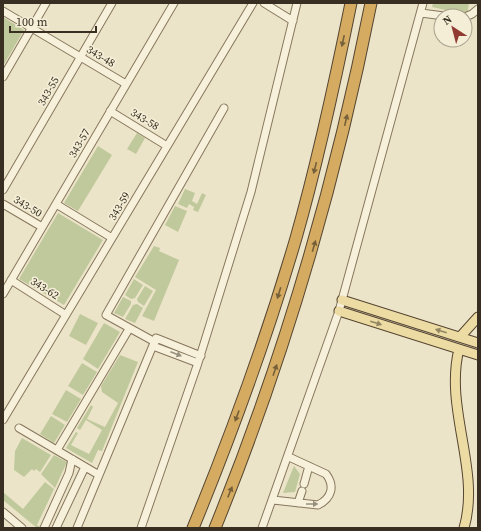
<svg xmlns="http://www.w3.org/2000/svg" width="481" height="531" font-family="'Source Serif 4',serif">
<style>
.green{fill:#c0c99c}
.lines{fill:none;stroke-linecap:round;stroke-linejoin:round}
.minor-casing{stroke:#87775e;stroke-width:9}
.major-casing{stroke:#554532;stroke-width:11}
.highway-casing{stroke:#554532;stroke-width:13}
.minor{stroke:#f7f1db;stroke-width:7}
.major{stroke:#ecdca3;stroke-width:9}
.highway{stroke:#d4ab60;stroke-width:11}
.oneway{fill:#76603a}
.oneway2{fill:#928562}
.oneway3{fill:#98907e}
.labels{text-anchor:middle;stroke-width:3.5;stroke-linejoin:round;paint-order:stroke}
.street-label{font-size:11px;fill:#382e21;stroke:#f4eed7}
</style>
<rect width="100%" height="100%" fill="#ece4c8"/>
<path class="green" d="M433,3H469L467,15L432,7Z
M3,17L24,30L3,66Z
M137,133L145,138L136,154L127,149Z
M98,146L112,155L78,211L64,203Z
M185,189L195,193L192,201L197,204L202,193L206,195L198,212L193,210L194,207L189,204L187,208L178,204Z
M175,206L187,211L178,232L165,225Z
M58,213L103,240L64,305L19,279Z
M154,246L160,248L159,251L179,260L154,321L142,316L156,290L135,277Z
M134,279L143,285L135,298L131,299L125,295Z
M145,286L153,291L144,306L138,302L137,299Z
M123,297L131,301V304L123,317L114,313Z
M137,304L143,308L135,323L125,319L133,305Z
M80,314L98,323L86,345L69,336Z
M104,323L120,332L98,369L83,359Z
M120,355L138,362L102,451L98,450L92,463L66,448L76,432L78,433L71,445L89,454L102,430L86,420L80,430L77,428L91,405L93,407L87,419L105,427L118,403L102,392L101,386Z
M82,363L97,372L83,395L68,386Z
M66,390L81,399L67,422L52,414Z
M51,416L65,425L54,443L40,434Z
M22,438L51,455L40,472L36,469L34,471L32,469L24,477L14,470L15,451Z
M54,455L67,462L55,488L41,474Z
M294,466L300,474L295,492L283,493Z
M45,482L54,489L37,525L42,528H37L3,500V492L23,509Z"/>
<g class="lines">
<g class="minor-casing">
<path id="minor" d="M264,3L293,21
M3,11L126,84
M421,13L444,16
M465,17L472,14L478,9
M3,77L46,3
M110,111L167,146
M3,190L112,3
M3,204L42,227
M56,204L112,238
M11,280L66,315
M3,294L174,3
M155,342L106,315L224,108
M153,346L198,363
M3,420L253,3
M19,428L99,475
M57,450L129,329
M304,484L309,466
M273,500L318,505C332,498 335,486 326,474L289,457
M298,503L302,491
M3,512L22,528
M44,528L69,473L72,459
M56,528L85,467
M77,528L156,338L201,356
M141,528L198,363L251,192L297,3
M262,528L339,311L423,3"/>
</g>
<g class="major-casing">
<path id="major" d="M342,300L478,343
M339,311L478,355
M460,337L478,317
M459,349C444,409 481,470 464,528"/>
</g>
<g class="highway-casing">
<path id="highway" d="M193,528C232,433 267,337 296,238C318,161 335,82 351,3
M215,528C285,356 335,185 371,3"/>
</g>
<use href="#minor" class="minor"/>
<use href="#major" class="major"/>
<use href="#highway" class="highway"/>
</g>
<defs><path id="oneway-solid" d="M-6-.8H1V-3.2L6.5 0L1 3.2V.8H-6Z"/></defs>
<g class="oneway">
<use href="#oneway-solid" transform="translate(343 41) rotate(102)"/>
<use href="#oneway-solid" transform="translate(346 120) rotate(-77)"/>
<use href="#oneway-solid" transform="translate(315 168) rotate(104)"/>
<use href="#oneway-solid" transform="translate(314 246) rotate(-74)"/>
<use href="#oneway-solid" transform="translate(279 293) rotate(107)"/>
<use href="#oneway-solid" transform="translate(275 370) rotate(-71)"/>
<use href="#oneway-solid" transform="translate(237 416) rotate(110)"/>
<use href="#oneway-solid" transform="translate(230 492) rotate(-68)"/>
</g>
<g class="oneway2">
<use href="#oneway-solid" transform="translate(376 323) rotate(17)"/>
<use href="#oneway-solid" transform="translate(441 331) rotate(-162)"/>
</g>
<g class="oneway3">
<use href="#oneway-solid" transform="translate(176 354) rotate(21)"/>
<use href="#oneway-solid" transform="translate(312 504)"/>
</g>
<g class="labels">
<g class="street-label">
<text transform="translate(101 56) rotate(31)" y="4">343-48</text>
<text transform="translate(48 91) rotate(-60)" y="4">343-55</text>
<text transform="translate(145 119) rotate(31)" y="4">343-58</text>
<text transform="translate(79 143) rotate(-60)" y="4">343-57</text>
<text transform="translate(28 206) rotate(31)" y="4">343-50</text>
<text transform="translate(119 206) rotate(-59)" y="4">343-59</text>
<text transform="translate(45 288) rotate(32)" y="4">343-62</text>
</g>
</g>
<rect width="481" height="531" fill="none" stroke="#382e21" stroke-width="8"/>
<g transform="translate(453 28) rotate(324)"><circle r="19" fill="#f4eed7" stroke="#a9a18e"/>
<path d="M0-3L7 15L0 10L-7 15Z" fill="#913a32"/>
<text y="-6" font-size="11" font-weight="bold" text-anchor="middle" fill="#382e21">N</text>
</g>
<path d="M10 26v6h86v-6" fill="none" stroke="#382e21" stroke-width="2"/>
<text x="16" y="26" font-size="12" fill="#382e21" stroke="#f4eed7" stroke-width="3" paint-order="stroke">100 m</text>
</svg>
